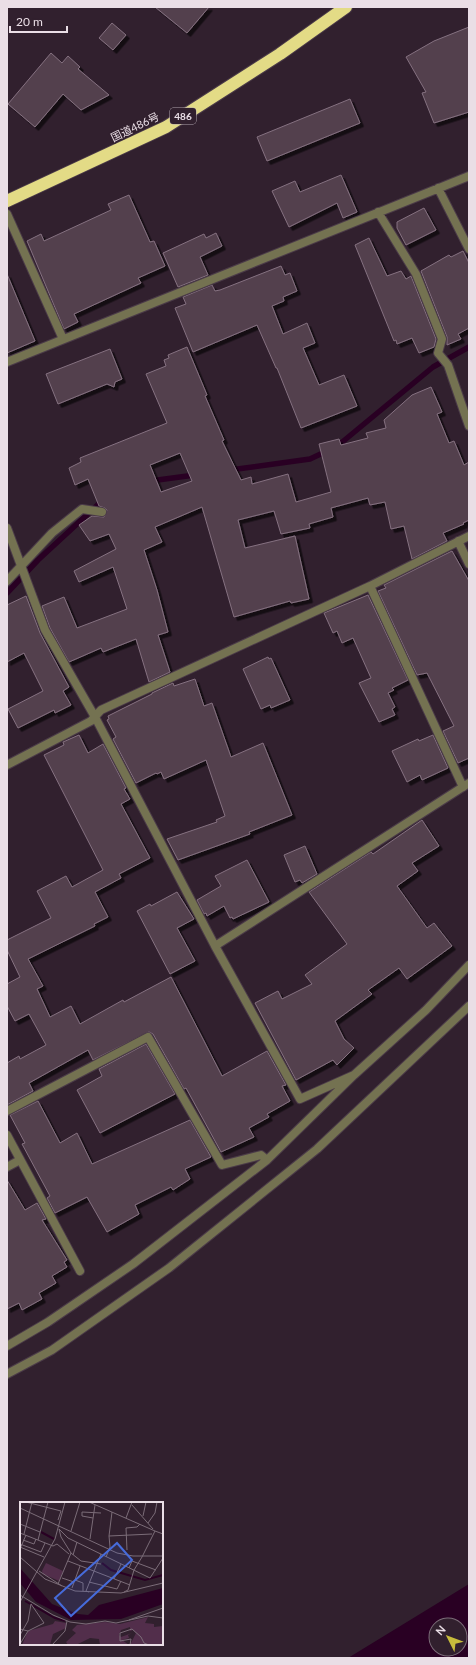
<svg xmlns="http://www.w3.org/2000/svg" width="476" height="1665" font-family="Lato,'Noto Sans JP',sans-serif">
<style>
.water{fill:#290023;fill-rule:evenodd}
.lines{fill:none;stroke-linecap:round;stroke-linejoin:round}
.stream{stroke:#290023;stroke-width:5.5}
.building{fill:#53404e;stroke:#857180;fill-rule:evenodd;filter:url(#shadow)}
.street-casing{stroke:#4b3b48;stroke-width:10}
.highway-casing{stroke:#4b3b48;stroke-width:14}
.street{stroke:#747251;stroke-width:8}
.highway{stroke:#e3db86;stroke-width:12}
.labels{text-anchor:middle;stroke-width:3;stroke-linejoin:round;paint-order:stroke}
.shield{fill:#31202e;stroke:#b2a5af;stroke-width:1}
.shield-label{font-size:10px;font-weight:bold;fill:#eadee6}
.street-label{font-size:11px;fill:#eadee6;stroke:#31202e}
.inset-river{fill:none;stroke:#290023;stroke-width:2}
.inset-road{fill:none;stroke:#7b6c78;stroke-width:1}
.view{fill:#466bdb;fill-opacity:0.15;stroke:#466bdb;stroke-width:2}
.inset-edge{fill:none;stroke:#eadee6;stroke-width:2}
</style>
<defs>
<filter id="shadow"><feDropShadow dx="3.5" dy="3.5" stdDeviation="0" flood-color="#0009"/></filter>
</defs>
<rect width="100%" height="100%" fill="#31202e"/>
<path class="water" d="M469,1584V1658H348ZM436,1625H460V1649H436Z"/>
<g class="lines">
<path class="stream" d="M335,448L433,367L469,347
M230,470L310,459L327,451
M150,481L195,475
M7,593L38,560L103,500"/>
</g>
<path class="building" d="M155,7H209L187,33Z
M112,23L126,35L113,50L99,38Z
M469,27V112L434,123L422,93L426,92L406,57L434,41Z
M51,53L62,63L68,56L80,67L78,69L109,95L81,110L63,94L35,127L8,104Z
M350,99L360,123L267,161L257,137Z
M341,175L357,212L343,218L337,203L289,227L272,191L295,181L300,192Z
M129,195L150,242L154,241L165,266L138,278L141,283L74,314L78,322L64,329L27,241L41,234L44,241L111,210L108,204Z
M424,208L436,230L406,245L397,228V222Z
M216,233L222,246L200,257L208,275L178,287L163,253L204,234L206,238Z
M369,238L387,276L401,271L406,279L411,276L436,339L434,347L419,353L412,338L397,344L396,340L394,341L355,245Z
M463,251L469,263V328L458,334L461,339L447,345V337L421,271L449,255L451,257Z
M281,266L285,275L290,273L297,291L283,297L284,301L272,306L283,334L307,323L315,343L303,348L319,385L344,375L357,406L301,428L277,368H276L257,325L193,352L175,308L186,304L183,297L212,285L215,291L220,290Z
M7,274L35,341L7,353Z
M187,347L207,395L205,396L224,440L222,441L241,480L251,477L252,484L288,474L296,502L331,492L319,444L339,439L341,445L368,438L366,433L386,428L384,420L412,395L431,387L442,412L437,414L449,443L454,441L464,465L469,462V520L463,523L464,524L443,533L447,541L412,559L404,526L391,529L385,502L370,505L368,498L331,508L333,517L309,524L310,528L281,534L274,511L238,520L245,548L295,536L309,599L291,603L290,601L234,617L202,507L155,527L162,542L144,550L157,590L168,632L158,635L170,672L149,682L136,639L103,652L101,648L69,662L50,628L42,606L64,597L77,628L127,609L113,567L79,582L74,571L116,549L109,534L90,541L79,525L92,516L104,517L107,510L105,508L99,506L88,479L75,485L69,468L81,462L80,458L167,423L146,374L166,366L164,360L169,358L168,355ZM180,453L192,481L161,492L150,465Z
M110,349L122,379L115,382L114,387L107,384L58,404L46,374Z
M452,551L469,581V758L458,763L443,731L454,726L427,673L417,675L378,591L386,588L384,585Z
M368,595L408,680L392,688L394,690L388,693L395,707L392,709L395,715L379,722L359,683L371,678L353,638L342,643L337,631L333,633L324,613Z
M26,596L40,633L69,687L63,691L71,705L55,713L54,710L18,728L8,709L43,691L24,653L7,662V605Z
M268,657L269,659L271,658L290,700L271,708L270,705L261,709L243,669Z
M195,679L204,706L212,703L231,757L263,743L292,815L249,832L250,834L178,860L167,839L217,822L216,820L225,816L206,760L164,779L161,772L157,774L156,773L136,783L113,739L116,737L107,720L109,719L108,716L152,694V693L173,683L174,686Z
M79,735L88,753L103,744L126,788L124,789L130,799L121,804L150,858L119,874L121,878L95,892L108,917L94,924L95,926L28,959L43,986L37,989L50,1017L71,1006L80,1024L123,1000L124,1002L171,977L222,1076L267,1051L286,1085L282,1086L290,1101L267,1114L269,1117L249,1128L254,1137L221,1152L186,1088L184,1089L153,1034L149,1032L93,1060L88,1050L29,1083L33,1091L7,1105V1063L19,1056L20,1059L46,1045L29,1014L15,1021L7,1006V984L20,977L7,950V940L51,918L37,891L66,876L72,887L103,870L44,755L64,745L63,742Z
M433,735L448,768L422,780L420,775L407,782L392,751L418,739L419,741Z
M422,820L439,846L412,863L418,871L397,886L427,928L434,923L452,946L407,979L399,968L368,990L372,994L335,1021L344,1039L354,1048L337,1065L333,1060L296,1080L255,1003L278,991L282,999L312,984L305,975L347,944L309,892L371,852L373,854Z
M305,846L317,874L302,883L300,880L295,882L284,855Z
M247,860L269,902L233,919L232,917L230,918L224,906L207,916L206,913L204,914L197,900L221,886L215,876Z
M177,892L194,919L177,928L195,961L170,974L137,911L150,904L151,906Z
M146,1044L175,1094L100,1133L77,1090L102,1076L99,1069Z
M38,1101L60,1143L77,1133L92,1164L190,1120L211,1157L185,1169L190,1179L173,1190L171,1187L135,1205L139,1214L107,1232L87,1197L55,1213L47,1198L50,1196L22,1144L25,1143L10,1115Z
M7,1180L25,1210L37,1203L46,1219L42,1220L67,1260L64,1262L67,1267L52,1276L56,1283L39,1293L42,1299L22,1310L19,1303L7,1309Z"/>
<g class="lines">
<g class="street-casing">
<path id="street" d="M438,188L469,249
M378,212L416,274L442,339L438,353L448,365L469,426
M7,214L63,339
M7,362L469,176
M7,528L45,630L95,717L215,946L300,1099L354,1075
M458,541L469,564
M7,581L52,533L82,509L102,512
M370,586L463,787
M7,765L91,721L101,710L370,586L469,536
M215,946L469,783
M7,1111L148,1037L222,1165L261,1155L267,1160
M7,1135L80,1271
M7,1167L20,1160
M7,1346L48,1322L133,1264L267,1160L354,1075L426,1010L469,965
M7,1374L52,1350L169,1268L317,1149L469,1006"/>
</g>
<g class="highway-casing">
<path id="highway" d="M7,201L166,127L280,54L346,7"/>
</g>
<use href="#street" class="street"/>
<use href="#highway" class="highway"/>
</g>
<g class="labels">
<rect class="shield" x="170" y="108" width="26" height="16" rx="3"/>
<g class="shield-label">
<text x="183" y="120">486</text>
</g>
<g class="street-label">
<text transform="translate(135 127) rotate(-26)" y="4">国道486号</text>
</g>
</g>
<g transform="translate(20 1502)">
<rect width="143" height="143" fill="#31202e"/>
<path d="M26,61L43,69L39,79L23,72L22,69ZM128,115L125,121L134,122V125L143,124V143H110L116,131L113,128L110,129V125L101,128L99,133L101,135L112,131L108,133L109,136L102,138L109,143H80L79,137L70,136L56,143H48L46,140L56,131L52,128L57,123L85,120L100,122ZM35,119L46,121V126L33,132L30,143H2L8,129L33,122Z" fill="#522e4b"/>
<path d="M0,66L32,102L58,112L68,113L79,103L143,86V102L101,117L51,118L16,100L0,81Z" fill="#290023"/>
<path class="inset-river" d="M21,30L34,37M82,61L91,68L125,78L143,73M5,99L35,116L45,119"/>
<path class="inset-road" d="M6,0L41,9L38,18M69,0L135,29M112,3L133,27M0,6L97,51L113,54H143M123,14L126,0M73,16L62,14V10L81,11M106,16L112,0M128,21L135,11L137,0M0,22L20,30M39,27L48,36L130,76L143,56M51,29L60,0M0,31L33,44L37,42L49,52M4,32L12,0M89,34L132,32M70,37L75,3M3,38L14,42L16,37M18,38L28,0M0,42L21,50L25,41M0,45L24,55M0,47L6,33M107,48L106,26L117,25L120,22M51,51L61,59L81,62M53,53L57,40M0,55L25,77L55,89L101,91L143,81M86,55L90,45L89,34L92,10M122,55L135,29L143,32M48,59L110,83M109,66L112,59L136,68M19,69L42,84M42,76L54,80M94,77L101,62M55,78L63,81V89M69,80L97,87L101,79M38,82L51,51L41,35L39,27M52,86L60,64M69,90L66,89L81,52M104,90L108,88L114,68L122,55M0,93L33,113L50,120L66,122L85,119L96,121L128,114L143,116M0,100L35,37L45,0M109,118L143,106M0,127L8,129L24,121L11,102M0,133L8,119L11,102M0,142L8,129M32,143L45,129L47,119M110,143L111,137L100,139V131L112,127L121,135L124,141L129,143"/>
<path class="view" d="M97,41L112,58L51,114L35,96Z"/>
<rect width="143" height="143" class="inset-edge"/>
</g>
<rect width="476" height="1665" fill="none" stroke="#eadee6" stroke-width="16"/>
<g transform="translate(448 1637) rotate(312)"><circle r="19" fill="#31202e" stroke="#7b6c78"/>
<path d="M0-3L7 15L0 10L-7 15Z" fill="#c7bb3c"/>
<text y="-6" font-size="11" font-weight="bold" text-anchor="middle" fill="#eadee6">N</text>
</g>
<path d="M10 26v6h57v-6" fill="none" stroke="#eadee6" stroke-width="2"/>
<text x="16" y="26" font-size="12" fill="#eadee6" stroke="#31202e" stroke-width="3" paint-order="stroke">20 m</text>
</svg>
